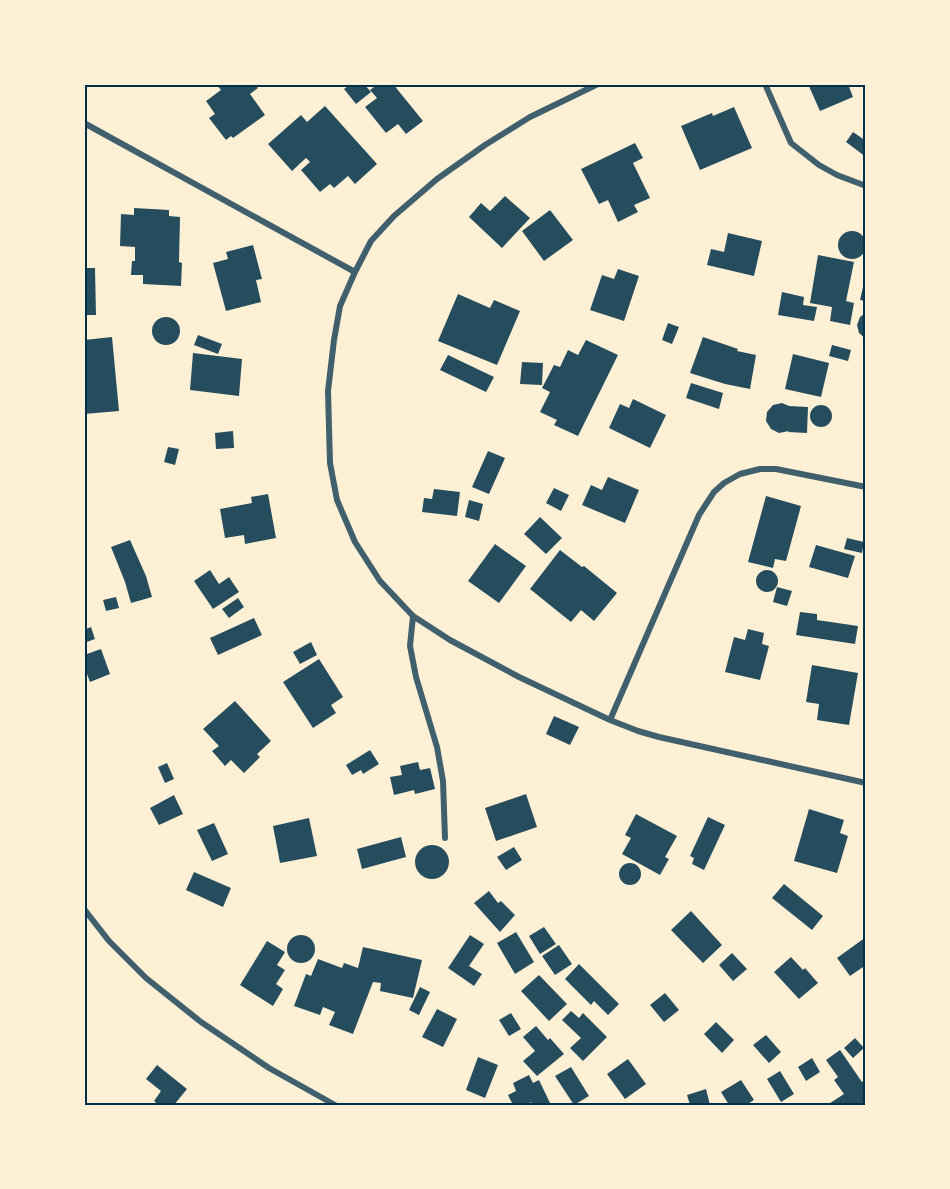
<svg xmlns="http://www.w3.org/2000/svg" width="950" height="1189" font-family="'Nunito Sans',sans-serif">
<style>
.building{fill:#264d5e}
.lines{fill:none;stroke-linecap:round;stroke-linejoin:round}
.minor{stroke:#3f606c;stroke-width:6}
.neatline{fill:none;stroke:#003049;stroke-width:2}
</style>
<rect width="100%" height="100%" fill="#fdf0d5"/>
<path class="building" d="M216,84H254L258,88L250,94L265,115L233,138L231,136L226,140L209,118L215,114L206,101L221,90Z
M351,84H364L371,92L356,104L344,89Z
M378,84H393L423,121L406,134L398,124L386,133L365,107L377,98L370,90Z
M808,84H848L853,97L820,111Z
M325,106L377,164L355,184L348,176L334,188L330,184L320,192L301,170L310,162L306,158L292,171L268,144L301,115L307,122Z
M734,107L752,148L700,170L681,126L712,113L713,116Z
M853,132L866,141V157L846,142Z
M635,143L643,158L633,163L650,198L634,205L638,212L618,222L608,200L599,204L581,169Z
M505,196L530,218L502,248L469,217L481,203L490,211Z
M134,208L169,210V216L180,217L179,262L182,263L181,286L143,284V275H131L132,261H135V247L120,246L121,214L134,215Z
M550,210L573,240L544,261L522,231Z
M838 245a14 14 0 1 1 28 0a14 14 0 1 1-28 0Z
M728,233L762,241L754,276L707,265L711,249L724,252Z
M253,245L262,279L256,280L261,302L226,311L213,263L228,259L226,252Z
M818,255L854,262L846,301L854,303L850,325L830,321L832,307L810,303Z
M84,268H95L96,315H84Z
M618,269L639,276L624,321L590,310L602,275L614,279Z
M865,278H866V301L860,300Z
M782,292L804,297L803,305L817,307L814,321L778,315Z
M458,294L490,308L494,300L520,311L497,365L438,341Z
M864,314H866V339L859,333L857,325L860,317Z
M152 331a14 14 0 1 1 28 0a14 14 0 1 1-28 0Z
M668,323L679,327L672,344L662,340Z
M198,335L222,344L218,354L194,345Z
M112,337L119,411L84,414V340Z
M703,337L738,349L737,351L756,355L750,389L725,384L690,373Z
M586,340L618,355L578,436L554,425L557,420L540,412L550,392L542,388L554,365L560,367L568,350L578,355Z
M832,345L851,350L848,361L829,356Z
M193,353L242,359L239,396L190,390Z
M793,354L829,363L821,397L785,389Z
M448,355L494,377L486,392L440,370Z
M522,362L543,363L542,385L520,384Z
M691,383L723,393L719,409L686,398Z
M633,399L666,415L650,448L609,428L620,404L629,408Z
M782,403L789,406L808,407L807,433L788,432L789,431L779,433L771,429L766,421L767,412L773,405Z
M810 416a11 11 0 1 1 22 0a11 11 0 1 1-22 0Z
M233,431L234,448L216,449L215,433Z
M168,447L179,449L175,465L164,462Z
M488,451L505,458L489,494L472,487Z
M608,477L639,490L625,523L582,505L591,485L602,490Z
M554,488L569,495L561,511L546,503Z
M434,489L460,492L457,516L422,512L424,498L432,499Z
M268,494L276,538L245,544L244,535L225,538L220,509L252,503L251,497Z
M766,496L801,506L786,561L775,559L773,568L748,562Z
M469,500L483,504L479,521L465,517Z
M540,517L562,538L546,554L524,534Z
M847,538L864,542L862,553L844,549Z
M130,540L146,576L152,597L131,603L125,582L111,547Z
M495,544L526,566L499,603L468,581Z
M816,545L855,556L848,578L809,567Z
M560,550L582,567L584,566L617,593L594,621L581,610L571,622L530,589Z
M210,570L219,584L229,577L239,592L213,609L194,581Z
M756 581a11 11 0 1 1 22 0a11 11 0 1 1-22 0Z
M777,587L792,591L787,606L773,602Z
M116,597L119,608L106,611L103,600Z
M238,598L244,607L229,618L222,609Z
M800,612L817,614V620L858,626L855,644L796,635Z
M254,618L262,635L218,655L210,638Z
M91,627L95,639L84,643V630Z
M748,629L764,633L762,644L769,646L760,680L725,672L734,637L745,640Z
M311,642L317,655L300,664L293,652Z
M101,649L110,674L90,682L84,666V655Z
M319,659L343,697L331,705L336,713L313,728L283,682Z
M812,665L858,673L849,725L817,720L819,704L806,702Z
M235,701L271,741L257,754L260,757L244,773L231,760L225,766L212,751L219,746L203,729Z
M554,716L579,727L570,745L546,734Z
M370,750L379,764L363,774L361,770L352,775L346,765Z
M418,762L420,770L430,768L435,789L415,794L414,790L394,795L390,777L402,775L400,766Z
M167,763L174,779L165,783L158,767Z
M526,794L537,827L496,841L485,808Z
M174,795L183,814L159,825L150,808Z
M809,809L844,820L840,833L848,836L837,873L794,861Z
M636,814L677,836L665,857L669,859L660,875L622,854L631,838L625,835Z
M708,817L725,825L704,870L692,864L694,858L690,856Z
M309,818L317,856L280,863L273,826Z
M214,823L228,854L212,861L197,830Z
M401,837L406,857L362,869L357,849Z
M415 862a17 17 0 1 1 34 0a17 17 0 1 1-34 0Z
M514,847L522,860L506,870L497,857Z
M619 874a11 11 0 1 1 22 0a11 11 0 1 1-22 0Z
M194,872L231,888L223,907L186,890Z
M784,884L823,916L812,930L772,898Z
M489,891L498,903L501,901L515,915L500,932L474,903Z
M691,911L722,945L703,963L671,930Z
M544,927L556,944L540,954L529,936Z
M516,932L534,962L515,974L497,943Z
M287 949a14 14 0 1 1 28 0a14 14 0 1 1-28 0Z
M470,935L484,944L469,966L482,974L474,986L448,968Z
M866,937V965L850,976L837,958Z
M267,941L285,952L277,965L285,970L276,984L283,989L273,1006L240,985Z
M559,945L572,964L555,975L542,956Z
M363,947L422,960L413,998L380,991L381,983L373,982L353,1034L329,1025L335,1012L323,1007L320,1015L294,1006L306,974L311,976L318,959L342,968L344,963L358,968Z
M732,953L747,969L733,981L719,965Z
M791,957L803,970L805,968L818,983L799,999L774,972Z
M579,964L619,1004L608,1015L594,1001L591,1005L565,979Z
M539,975L567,1004L549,1021L521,991Z
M420,987L430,992L419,1015L409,1010Z
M665,993L679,1010L664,1022L650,1005Z
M437,1009L457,1019L443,1047L422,1037Z
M571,1011L579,1018L583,1013L607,1037L583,1061L570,1048L581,1038L562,1020Z
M511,1013L521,1029L509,1036L499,1020Z
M716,1022L734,1040L722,1053L704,1034Z
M536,1026L548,1040L550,1038L564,1054L537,1076L523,1061L535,1051L523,1037Z
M766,1035L781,1052L769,1063L753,1045Z
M855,1038L864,1048L853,1058L844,1048Z
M840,1050L862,1082L866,1079V1105H827L844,1094L834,1080L838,1077L826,1060Z
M478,1057L498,1065L485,1098L466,1090Z
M812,1058L820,1072L806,1081L798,1067Z
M628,1059L646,1084L625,1099L607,1074Z
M157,1065L187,1089L174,1105H159L154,1101L161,1091L146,1079Z
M571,1067L589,1096L574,1105L555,1076Z
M780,1071L794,1094L781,1102L767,1079Z
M529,1075L533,1083L539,1080L551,1105H532L531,1102L526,1105H513L508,1095L516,1091L513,1083Z
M741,1080L754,1100L746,1105H729L721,1092Z
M706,1089L710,1105H690L687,1095Z"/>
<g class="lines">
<path class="minor" d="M598,84L530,117L485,145L437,179L394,216L371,241L355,272L340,306L334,340L328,391L330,463L337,500L355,542L380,581L413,616L450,640L519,677L610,720L638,731L659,737L866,783
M765,84L791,143L819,165L837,175L866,186
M84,123L355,272
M413,616L410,646L416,677L437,747L443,781L445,838
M610,720L699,515L714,492L724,483L740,474L760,469H776L866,487
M84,909L109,941L146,978L201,1022L269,1068L335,1105"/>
</g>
<rect width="950" height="1189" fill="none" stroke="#fdf0d5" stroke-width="171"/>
<rect x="86" y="86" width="778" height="1018" class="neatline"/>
</svg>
